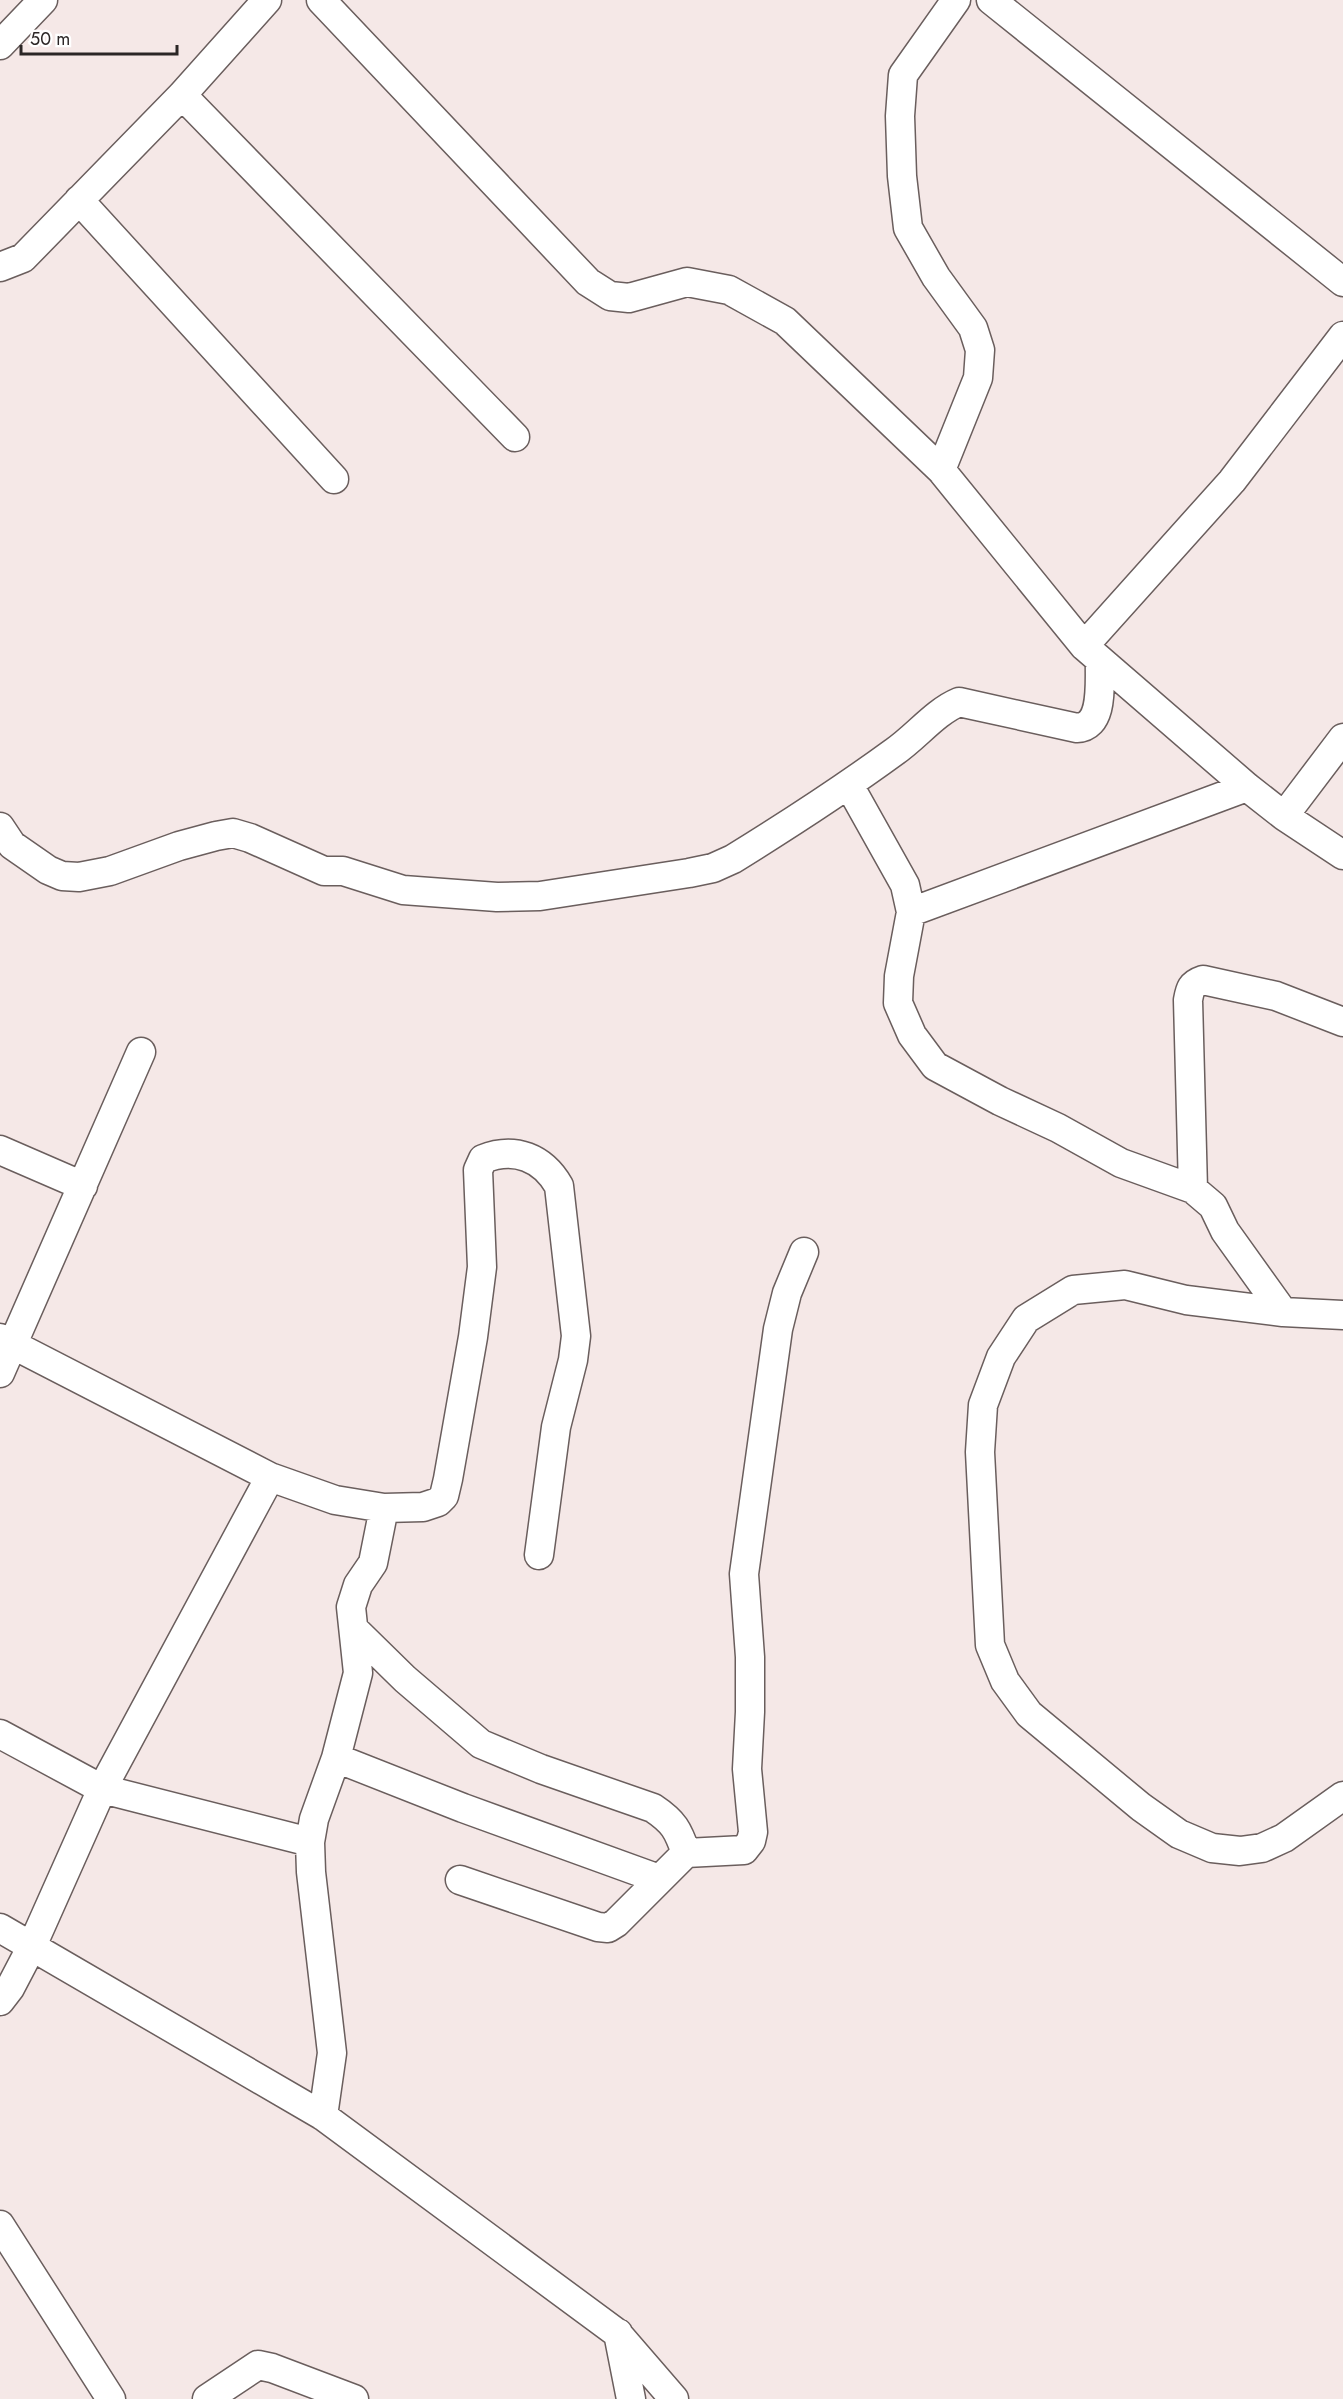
<svg xmlns="http://www.w3.org/2000/svg" width="1343" height="2399" font-family="Jost,sans-serif">
<style>
.lines{fill:none;stroke-linecap:round;stroke-linejoin:round}
.minor-casing{stroke:#6a5e5d;stroke-width:31}
.minor{stroke:#fff;stroke-width:28}
</style>
<rect width="100%" height="100%" fill="#f5e8e7"/>
<g class="lines">
<g class="minor-casing">
<path id="minor" d="M321,0L588,282L610,296L629,298L687,282L729,290L785,321L941,470L1084,646L1247,787L1284,816L1343,855
M991,0L1343,282
M0,45L43,0
M182,95L515,437
M79,200L334,479
M0,267L23,258L182,95L267,0
M941,470L978,378L980,350L973,328L936,277L908,228L902,176L900,116L903,75L956,0
M1084,646L1232,481L1343,336
M849,785L905,885L911,912L899,976L898,1003L912,1035L935,1066L1000,1101L1058,1128L1121,1163L1193,1189L1213,1206L1225,1231L1283,1312
M1284,816L1343,738
M0,827L12,845L48,870L62,876L79,877L110,871L179,846L216,836L233,833L250,838L324,871H343L403,890L497,897L540,896L689,873L713,868L733,859C788,825 842,790 894,752C916,737 935,712 959,702L1077,728C1105,727 1099,681 1100,661
M911,912L1247,787
M0,1150L83,1186
M1193,1189L1188,1000C1190,989 1191,984 1203,980L1276,996L1343,1022
M1343,1315L1283,1312L1186,1300L1125,1285L1073,1290L1026,1319L1001,1357L983,1405L980,1452L990,1645L1005,1681L1029,1714L1141,1807L1179,1834L1212,1848L1240,1851L1262,1848L1284,1838L1343,1796
M0,1338L270,1477L335,1500L384,1508L423,1507L438,1502L444,1496L448,1479L473,1337L482,1267L478,1170L483,1159C515,1146 543,1158 559,1186L576,1336L573,1360L556,1427L539,1555
M0,1373L141,1052
M355,1630L405,1679L481,1744L541,1769L653,1808C674,1822 678,1830 686,1853
M0,1734L102,1789L310,1842
M336,1758L463,1808L659,1879
M460,1880L598,1927L608,1928L616,1923L686,1853L744,1850L751,1841L753,1832L747,1769L750,1712V1657L744,1574L778,1329L787,1293L804,1252
M0,1928L323,2116L617,2333L674,2399
M0,2001L10,1988L32,1946L102,1789L270,1477
M323,2116L332,2053L311,1872L310,1842L314,1819L336,1758L358,1673L351,1607L358,1585L373,1563L384,1508
M0,2225L111,2399
M618,2333L631,2399
M207,2399L258,2365L272,2368L354,2399"/>
</g>
<use href="#minor" class="minor"/>
</g>
<path d="M21 45v9h156v-9" fill="none" stroke="#2b2626" stroke-width="3"/>
<text x="30" y="45" font-size="18" fill="#2b2626" stroke="#ffffff" stroke-width="4.5" paint-order="stroke">50 m</text>
</svg>
